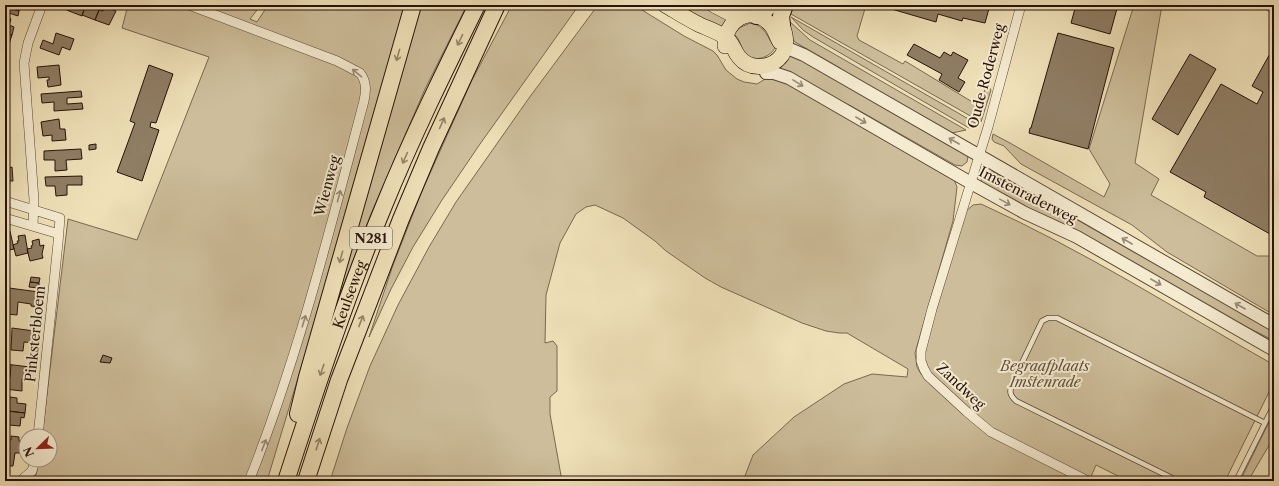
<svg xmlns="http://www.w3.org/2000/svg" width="1279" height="486" font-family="'Libre Caslon Text',serif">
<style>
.green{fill:#cdbd9a;stroke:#7a6851}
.building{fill:#8f7d64;stroke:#271208}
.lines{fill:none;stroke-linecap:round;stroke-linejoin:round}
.service-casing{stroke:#594634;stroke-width:6}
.minor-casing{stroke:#594634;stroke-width:10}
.tertiary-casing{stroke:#594634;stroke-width:14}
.primary-casing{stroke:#271208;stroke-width:16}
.trunk-casing{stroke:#271208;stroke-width:18}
.service{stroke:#f5ebd1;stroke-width:4.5}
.minor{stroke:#f5ebd1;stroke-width:9}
.tertiary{stroke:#f5ebd1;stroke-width:12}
.primary{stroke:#efe0b8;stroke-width:15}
.trunk{stroke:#efe0b8;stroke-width:16}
.oneway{stroke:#958369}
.oneway2{stroke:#988977}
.labels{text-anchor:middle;stroke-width:4;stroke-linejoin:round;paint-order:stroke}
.shield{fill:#f5ebd1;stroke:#655344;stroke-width:1}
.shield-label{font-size:13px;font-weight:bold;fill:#271208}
.street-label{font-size:14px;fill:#271208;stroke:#f5ebd1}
.park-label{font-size:14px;font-style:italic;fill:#614e3b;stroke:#f5ebd1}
</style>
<rect width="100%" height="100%" fill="#efe0b8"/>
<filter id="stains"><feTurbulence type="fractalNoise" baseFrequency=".005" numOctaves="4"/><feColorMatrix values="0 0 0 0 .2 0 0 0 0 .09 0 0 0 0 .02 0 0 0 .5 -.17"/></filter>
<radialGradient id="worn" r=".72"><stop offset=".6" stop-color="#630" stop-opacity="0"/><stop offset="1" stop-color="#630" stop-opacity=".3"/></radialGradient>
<path class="green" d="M128,5H261L250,19L257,22L268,5H406L307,348L267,481H28L36,475L39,460H50V436H42L68,219L137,240L209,57L122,28Z
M420,5H467L425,89L371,214L316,356Z
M512,5H579L480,144L442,200L413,247L391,289L369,337L393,265L422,191L472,80Z
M598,5H634L684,36L713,51L717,55L726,70L737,79L744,82L757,84L767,78L783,80L953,177L957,187L953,221L915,353L917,367L921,374L928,382L965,414L1084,481H743L753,455L794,417L844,384L872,374L907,377L908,369L847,333H839L826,331L802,323L721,287L705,278L666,251L655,241L623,218L595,205L586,207L576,214L560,243L546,295L545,343L553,341L557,346V391L550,397V414L562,481H330L347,428L370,366L398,305L429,247L456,202L529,98Z
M678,5H709L728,17L721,29Z
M790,5H866L857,36L859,40L903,64L905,61L979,106L987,84L991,90L981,122L791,14Z
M1134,5H1162L1135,163L1159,179L1151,195L1257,256H1271L1274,250V315L1167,252L1132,225L1021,164L1004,146L994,142L992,139L993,134L1010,143L1104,197L1110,184L1089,149Z
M791,17L972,121L977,124L969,128L813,37L803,30Z
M788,20L810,40L966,130L952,133L861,84L840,68L795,42L791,37Z
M750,23C766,25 767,38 775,48C769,58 754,63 745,53C740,47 741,40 734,34L739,28Z
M789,53L968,156L967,162L962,166L955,165L851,106L803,83L775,66Z
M984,171L994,172L1116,242L1274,329V341L1261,334L1217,314L1052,221L981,183L982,173Z
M981,204C1083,250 1177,310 1274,365V382L1225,481H1128L1096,465L1090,479L999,433L934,383L925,360L926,345L964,213L973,205Z
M1274,412V437L1248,481H1240Z"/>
<path class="building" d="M12,5L21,7L19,11L10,8Z
M56,5H71L69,11Z
M71,5H86L82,16L69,11Z
M86,5H95L94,8L99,10L95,20L82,15Z
M889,5H990L985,23L963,18L962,21L938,14L936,22L888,8Z
M1076,5H1118L1110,34L1071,23Z
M105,7L116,11L109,25L95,20L99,10L103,11Z
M10,8L19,11L18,16L9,13Z
M5,17L11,19L9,25L14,27L12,35L5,33Z
M5,33L12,35L9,44L5,42Z
M56,33L74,39L70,50L62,47L59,55L40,48L43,40L53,44Z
M1058,33L1114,48L1088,149L1029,133L1030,128H1031Z
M914,44L940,58L944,52L951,56L953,52L968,60L958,78L965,82L959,92L939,80L942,74L907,55Z
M1272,50L1274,51V227L1270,234L1204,197L1206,192L1170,172L1221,84L1257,104L1263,92L1252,86Z
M1190,54L1216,69L1178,135L1152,119Z
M59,65L61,85L48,87L47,80H49V77L38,78L37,67Z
M149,65L173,74L156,123L151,122L150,127L159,130L142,181L117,172L135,123L130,121Z
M5,91H7V100H6V101H8V106L5,107Z
M81,91L82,97L67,98V104L82,103L83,109L54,111V102L42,103L41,94Z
M8,106L9,116H5V107Z
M59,119L60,129H65L66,140L52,141V135L43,136L41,122Z
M96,144V149L89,150V145Z
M81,149L82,159L66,160L67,170L55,171V160H44V151Z
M12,167L13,181H9L10,184L5,185V169Z
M82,176V185H67V195L56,196L55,186H46L45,177Z
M10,231L14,249L5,251V232Z
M25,235L28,253L16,256L13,245L18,243L17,241H19L18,236Z
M39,239L40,246L44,245L42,254L43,258L30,261L27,249L32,248L31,246L33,245L32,241Z
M31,277L40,278L39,283L30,282Z
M30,282L39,283V288L29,287Z
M9,288L39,292L37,307L31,306V304L18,302L17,315L6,314Z
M12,328L34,331L33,343L24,342L23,351L11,350Z
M103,355L112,358L110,363L100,362Z
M5,364L30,367L28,380L22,379V391L5,389V378H10L11,365Z
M10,397L17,398V403L26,404L25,413L8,411Z
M8,411L25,413L24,418L21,417L20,426L9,425L10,419L7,418Z
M11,436L19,437V441L22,442L20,453H15L13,466H5V440H11Z"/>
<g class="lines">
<g class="service-casing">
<path id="service" d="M1178,481L1016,401C1010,395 1009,392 1012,384L1042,321L1048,318H1057L1265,423
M1236,481L1274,405"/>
</g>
<g class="minor-casing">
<path id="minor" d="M189,5L337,61L360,73C367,82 366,91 364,101C330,229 298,358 249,481
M1021,5L988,127L932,309L921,351V361L924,369L928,376L967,412L991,432L1088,481
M1268,5L1274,9
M5,201L60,218L58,243L38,436
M5,218L59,234
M33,226L34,200L24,63L28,43L42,5
M20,481L32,471L35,460"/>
</g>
<g class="tertiary-casing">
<path id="tertiary" d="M785,47L804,55L1274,325
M766,73H774L789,78L971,183L1025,213L1077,237L1274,350"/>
</g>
<g class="primary-casing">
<path id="primary" d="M665,5C677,12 688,19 700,25C709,29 718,32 725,37C733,42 733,50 739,57C750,71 772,69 782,55C788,45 786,35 782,25
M714,5L735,16H745
M725,46C724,21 750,4 769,23C775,28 776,36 780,42"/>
</g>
<g class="trunk-casing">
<g id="trunk">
<path d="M735,5H743"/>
<path d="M756,16L762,13L770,5"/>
<path d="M782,25L781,16L785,5"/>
<path d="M298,414L307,377L413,5"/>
<path id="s1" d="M286,481C316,389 346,297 383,208C411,139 444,72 477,5"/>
<path d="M306,481L339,380L401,219L431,148L497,5"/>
</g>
</g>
<use href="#service" class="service"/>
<use href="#minor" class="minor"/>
<use href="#tertiary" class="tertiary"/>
<use href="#primary" class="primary"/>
<use href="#trunk" class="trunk"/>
</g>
<defs><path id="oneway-shaft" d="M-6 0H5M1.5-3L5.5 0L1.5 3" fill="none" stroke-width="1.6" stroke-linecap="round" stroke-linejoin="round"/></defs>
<g class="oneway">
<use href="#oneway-shaft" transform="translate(460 40) rotate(116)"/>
<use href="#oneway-shaft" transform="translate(398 55) rotate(106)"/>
<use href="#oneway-shaft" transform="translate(442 123) rotate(-66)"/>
<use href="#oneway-shaft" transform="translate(405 158) rotate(114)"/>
<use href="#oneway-shaft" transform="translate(341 257) rotate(106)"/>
<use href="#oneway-shaft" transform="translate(361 321) rotate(-69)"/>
<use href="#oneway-shaft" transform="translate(322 370) rotate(109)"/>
<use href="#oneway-shaft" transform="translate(318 444) rotate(-72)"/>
</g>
<g class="oneway2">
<use href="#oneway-shaft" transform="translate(357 73) rotate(-141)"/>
<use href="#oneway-shaft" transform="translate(798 83) rotate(31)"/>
<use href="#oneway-shaft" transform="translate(861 120) rotate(30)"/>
<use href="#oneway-shaft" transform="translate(954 141) rotate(-150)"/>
<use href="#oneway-shaft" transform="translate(339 196) rotate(-75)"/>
<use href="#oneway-shaft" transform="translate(1005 202) rotate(29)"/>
<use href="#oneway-shaft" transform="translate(1127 241) rotate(-150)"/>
<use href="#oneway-shaft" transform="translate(1156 282) rotate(30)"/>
<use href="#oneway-shaft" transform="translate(1240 306) rotate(-150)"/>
<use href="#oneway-shaft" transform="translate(304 321) rotate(-73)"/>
<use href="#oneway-shaft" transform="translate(264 445) rotate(-68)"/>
</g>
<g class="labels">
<rect class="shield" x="350" y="227" width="42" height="22" rx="3"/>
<g class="shield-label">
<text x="371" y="243">N281</text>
</g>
<g class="street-label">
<text transform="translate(986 76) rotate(-75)" y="5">Oude Roderweg</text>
<text transform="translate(327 186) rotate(-75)" y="5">Wienweg</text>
<text transform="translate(1028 195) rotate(27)" y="5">Imstenraderweg</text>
<text dy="5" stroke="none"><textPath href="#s1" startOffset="197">Keulseweg</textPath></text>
<text transform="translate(35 334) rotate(-84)" y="5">Pinksterbloem</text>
<text transform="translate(961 386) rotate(43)" y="5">Zandweg</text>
</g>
<g class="park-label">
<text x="1045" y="371">Begraafplaats<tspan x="1045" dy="16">Imstenrade</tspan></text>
</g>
</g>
<rect width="1279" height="486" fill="none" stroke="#efe0b8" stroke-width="20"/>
<rect x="6" y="6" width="1267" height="474" fill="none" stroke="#271208" stroke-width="2"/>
<rect x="10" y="10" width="1259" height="466" fill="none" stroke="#271208"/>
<g transform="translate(38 448) rotate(247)"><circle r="19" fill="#f5ebd1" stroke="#a39481"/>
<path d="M0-3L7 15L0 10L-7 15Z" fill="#8f2418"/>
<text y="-6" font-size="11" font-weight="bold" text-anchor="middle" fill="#271208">N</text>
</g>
<rect width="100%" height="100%" filter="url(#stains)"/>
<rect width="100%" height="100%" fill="url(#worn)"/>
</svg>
